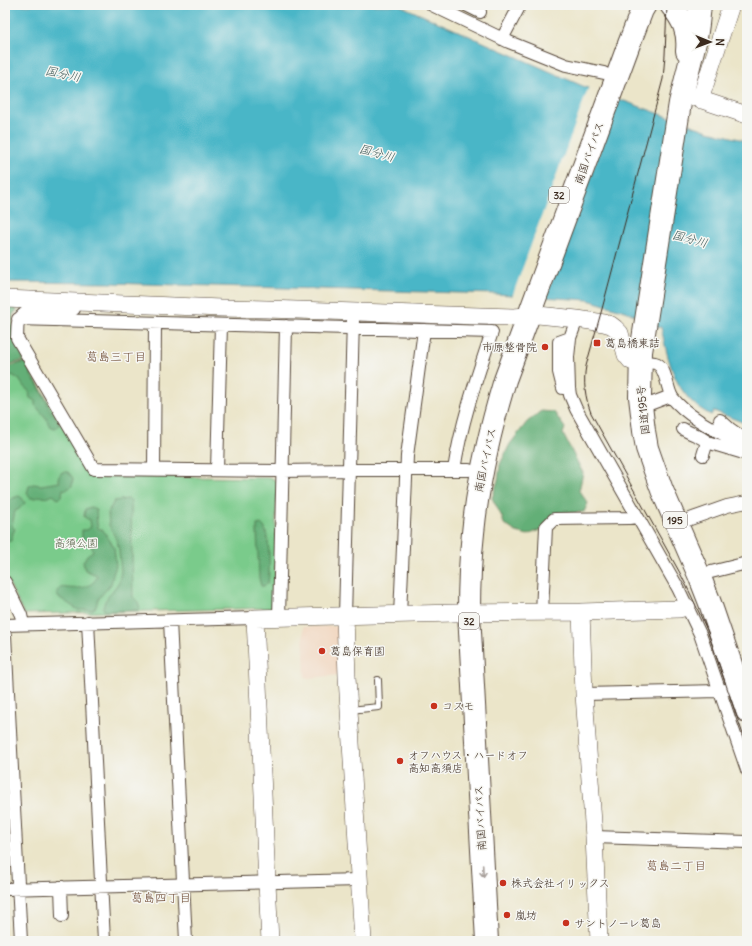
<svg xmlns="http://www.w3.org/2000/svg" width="752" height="946" font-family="Delius,'Klee One',sans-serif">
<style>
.built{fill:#f1d5bd}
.green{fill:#7acb8b;stroke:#5a7a54}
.forest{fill:#63af77;stroke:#4f6c4a}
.water{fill:#4ab6c7;stroke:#427072}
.pier{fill:#ebe5c9}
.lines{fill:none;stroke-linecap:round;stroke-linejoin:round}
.lane-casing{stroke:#554638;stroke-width:8}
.street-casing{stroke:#554638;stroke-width:14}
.secondary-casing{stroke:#554638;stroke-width:18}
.highway-casing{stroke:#554638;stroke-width:24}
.lane{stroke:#fff;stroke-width:6}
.street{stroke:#fff;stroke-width:12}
.secondary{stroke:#fff;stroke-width:17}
.highway{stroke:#fff;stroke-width:22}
.tram{stroke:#3b2a1e;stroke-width:1}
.oneway{stroke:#a79f9a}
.poi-dot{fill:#c8321e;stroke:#f6f6f2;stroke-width:1.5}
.labels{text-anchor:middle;stroke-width:3;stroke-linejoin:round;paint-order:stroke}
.shield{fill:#f6f6f2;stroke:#73675e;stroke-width:1}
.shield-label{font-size:10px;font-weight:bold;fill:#3b2a1e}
.street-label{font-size:11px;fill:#3b2a1e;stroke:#f6f6f2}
.poi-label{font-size:11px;fill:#3b2a1e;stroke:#f6f6f2;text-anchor:start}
.park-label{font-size:11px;fill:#4e5a3f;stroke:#f6f6f2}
.water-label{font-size:12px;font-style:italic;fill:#405b59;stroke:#f6f6f2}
.neighbourhood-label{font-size:12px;fill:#724f39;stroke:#f6f6f2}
</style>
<rect width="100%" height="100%" fill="#f6f6f2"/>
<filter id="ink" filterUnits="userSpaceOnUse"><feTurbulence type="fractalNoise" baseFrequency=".025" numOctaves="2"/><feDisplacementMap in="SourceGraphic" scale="8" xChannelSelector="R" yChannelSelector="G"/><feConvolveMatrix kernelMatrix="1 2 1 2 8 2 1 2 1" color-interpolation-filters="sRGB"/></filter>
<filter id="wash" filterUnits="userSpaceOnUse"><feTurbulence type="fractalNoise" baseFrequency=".012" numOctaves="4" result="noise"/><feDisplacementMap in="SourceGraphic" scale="16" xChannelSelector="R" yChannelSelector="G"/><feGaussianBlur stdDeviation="0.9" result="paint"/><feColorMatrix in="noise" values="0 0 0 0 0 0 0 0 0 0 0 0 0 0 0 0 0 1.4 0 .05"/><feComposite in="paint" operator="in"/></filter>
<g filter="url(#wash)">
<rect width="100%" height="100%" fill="#ebe5c9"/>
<path class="built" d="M339,626L342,675L305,678L303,627Z"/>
<path class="green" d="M25,361L92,476L272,478L277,482L274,608L24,614L5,575V368Z"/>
<path class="forest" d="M5,304L16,308L17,311L13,314L12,326L24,360L5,366V353L8,351L5,346Z
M25,362L31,373V376C37,383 42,391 46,400C48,402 47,406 49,408C52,414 57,419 60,424L56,428L50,427L46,418L35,405V401L30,398L29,391L24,387L19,379L12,375L10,376L8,379L5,380V368Z
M541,411L554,412L565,428L563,434L583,473L579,491L588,503L584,512L555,514L542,529L528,535L516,532L504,524L502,517L492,498L498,480L500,464L510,444L527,422Z
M62,472H68L73,478L72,486L66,490L63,489L62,495L58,499L53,495C49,497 45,499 41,496L36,498H30L27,493L29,486L33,484L41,485L60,482L58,478Z
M19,496L22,498L25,503L19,509L15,511L12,526L15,529L13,533L11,541L5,542V503L13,498Z
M127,499L131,500V503L133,597L138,602L140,608L138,610L105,611L103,608L105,601L119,582L121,571L119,551L117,541L109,525L108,513L114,501Z
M91,507L96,509C97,515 96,521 98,528L103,530L114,547L116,566L113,574L111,584L98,599L96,607L92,610H78L57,596V591L62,587C73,590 95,589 97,575L94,574L85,570L83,562L87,555L93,551L91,542L88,545L82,542V530H87L91,527L90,520L84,517L85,509Z
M261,524C263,526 264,526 265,529C270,540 270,571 268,583L264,586H261L259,578L257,531V525Z"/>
<path class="water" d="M5,5H399L585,87L708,131L747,141V424L714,411L711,415C675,397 669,364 661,327L655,328L639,317L625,311L588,300L496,294L108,283L5,282Z"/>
<path class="pier" d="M589,86L619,97L545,299L512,297Z"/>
</g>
<g filter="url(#ink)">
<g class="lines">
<g class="lane-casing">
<path id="lane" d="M350,710L379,707L378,680"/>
</g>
<g class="street-casing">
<path id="street" d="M432,5L509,42L566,65L604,73
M466,5L480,12
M502,39L520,5
M74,309L28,311C15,319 18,324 17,338L94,469L282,471L349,470H469
M18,319L492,332C477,377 461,423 454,470
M577,319L570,338L568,357L569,388L570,395L576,409L678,588L700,634L747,770
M640,363C645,363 651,362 655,363C665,365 667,387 671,395C672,398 675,401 677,403C694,421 724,435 747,446
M569,388H563L559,372V342L570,338
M647,405L671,396
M720,420L730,429L740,436
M683,429C691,434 701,436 707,442
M703,455L707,442L747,454
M154,470L155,323
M217,470L221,325
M676,524L727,506L747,502
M699,575L747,563
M5,582L21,615L23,624
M542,612L546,527L554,519L629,518L637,517
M400,615L407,456L424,330
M345,616L353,320
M279,618L286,326
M170,621L186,941
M88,622L104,941
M5,625L255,618
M5,635L21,941
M584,694L720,691L726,690
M594,837L747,842
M61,887L62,916
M5,889L359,880"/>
</g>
<g class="secondary-casing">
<path id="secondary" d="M690,96L747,115
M700,100L731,5
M5,299L221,308L267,309L447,315L514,317L538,315L577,319L604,323L611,325L615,328L620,333L626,355L631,361L640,363
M581,612L584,694L594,837L599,941
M345,616L347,677L363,941
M270,941L267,883L255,618L455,613L581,612L679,609L687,607"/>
</g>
<g class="highway-casing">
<path id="highway" d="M671,5C683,20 689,31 687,51
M700,5L698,24L696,38L680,103L641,352L640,397L644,431L647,448L654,468L662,490L699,575L710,603L747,711
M487,941L469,613C469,586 470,560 473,533C478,481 490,430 505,380L629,44L642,10L645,5"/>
</g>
<use href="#lane" class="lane"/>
<use href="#street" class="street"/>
<use href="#secondary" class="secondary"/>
<use href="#highway" class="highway"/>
<path class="tram" d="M667,5L665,55L663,79L602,309L586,366C583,382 585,397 591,413L680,573L691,595L708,632L747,746"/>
</g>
<defs><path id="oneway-shaft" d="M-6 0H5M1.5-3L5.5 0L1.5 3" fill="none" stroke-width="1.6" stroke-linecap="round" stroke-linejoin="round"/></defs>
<use class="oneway" href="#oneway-shaft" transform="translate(483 871) rotate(87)"/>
</g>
<g class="poi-dot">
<rect x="593" y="339" width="8" height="8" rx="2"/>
<circle cx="545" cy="347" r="4"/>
<circle cx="322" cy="651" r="4"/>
<circle cx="434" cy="706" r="4"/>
<circle cx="400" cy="761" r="4"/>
<circle cx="503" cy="883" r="4"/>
<circle cx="507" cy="915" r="4"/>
<circle cx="566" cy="923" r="4"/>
</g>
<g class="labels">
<g class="shield">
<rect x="549" y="187" width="20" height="16" rx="3"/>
<rect x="663" y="512" width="24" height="16" rx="3"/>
<rect x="459" y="613" width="20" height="16" rx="3"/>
</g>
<g class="shield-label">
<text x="559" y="199">32</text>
<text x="675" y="524">195</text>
<text x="469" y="625">32</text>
</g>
<g class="street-label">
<text transform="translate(589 153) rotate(-70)" y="4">南国バイパス</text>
<text transform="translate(643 410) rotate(-96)" y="4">国道195号</text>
<text transform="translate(485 460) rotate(-78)" y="4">南国バイパス</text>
<text transform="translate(480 818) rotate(-93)" y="4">南国バイパス</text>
</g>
<g class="poi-label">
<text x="605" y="347">葛島橋東詰</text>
<text x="537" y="351" text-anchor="end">市原整骨院</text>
<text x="330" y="655">葛島保育園</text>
<text x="442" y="710">コスモ</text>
<text x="408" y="759">オフハウス・ハードオフ<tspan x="408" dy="13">高知高須店</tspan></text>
<text x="511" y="887">株式会社イリックス</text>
<text x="515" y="919">嵐坊</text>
<text x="574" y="927">サントノーレ葛島</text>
</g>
<g class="park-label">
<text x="76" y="547">高須公園</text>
</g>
<g class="water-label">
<text transform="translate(63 74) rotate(12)" y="4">国分川</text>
<text transform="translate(377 153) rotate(15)" y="4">国分川</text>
<text transform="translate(690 239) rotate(15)" y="4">国分川</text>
</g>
<g class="neighbourhood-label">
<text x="116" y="361">葛島三丁目</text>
<text x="676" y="870">葛島二丁目</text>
<text x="161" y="902">葛島四丁目</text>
</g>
</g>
<rect width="752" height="946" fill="none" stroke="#f6f6f2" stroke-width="20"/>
<g transform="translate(710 42) rotate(91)" stroke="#f6f6f2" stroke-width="3" paint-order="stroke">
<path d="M0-3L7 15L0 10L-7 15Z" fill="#3b2a1e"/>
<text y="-6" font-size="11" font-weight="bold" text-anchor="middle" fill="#3b2a1e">N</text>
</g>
</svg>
